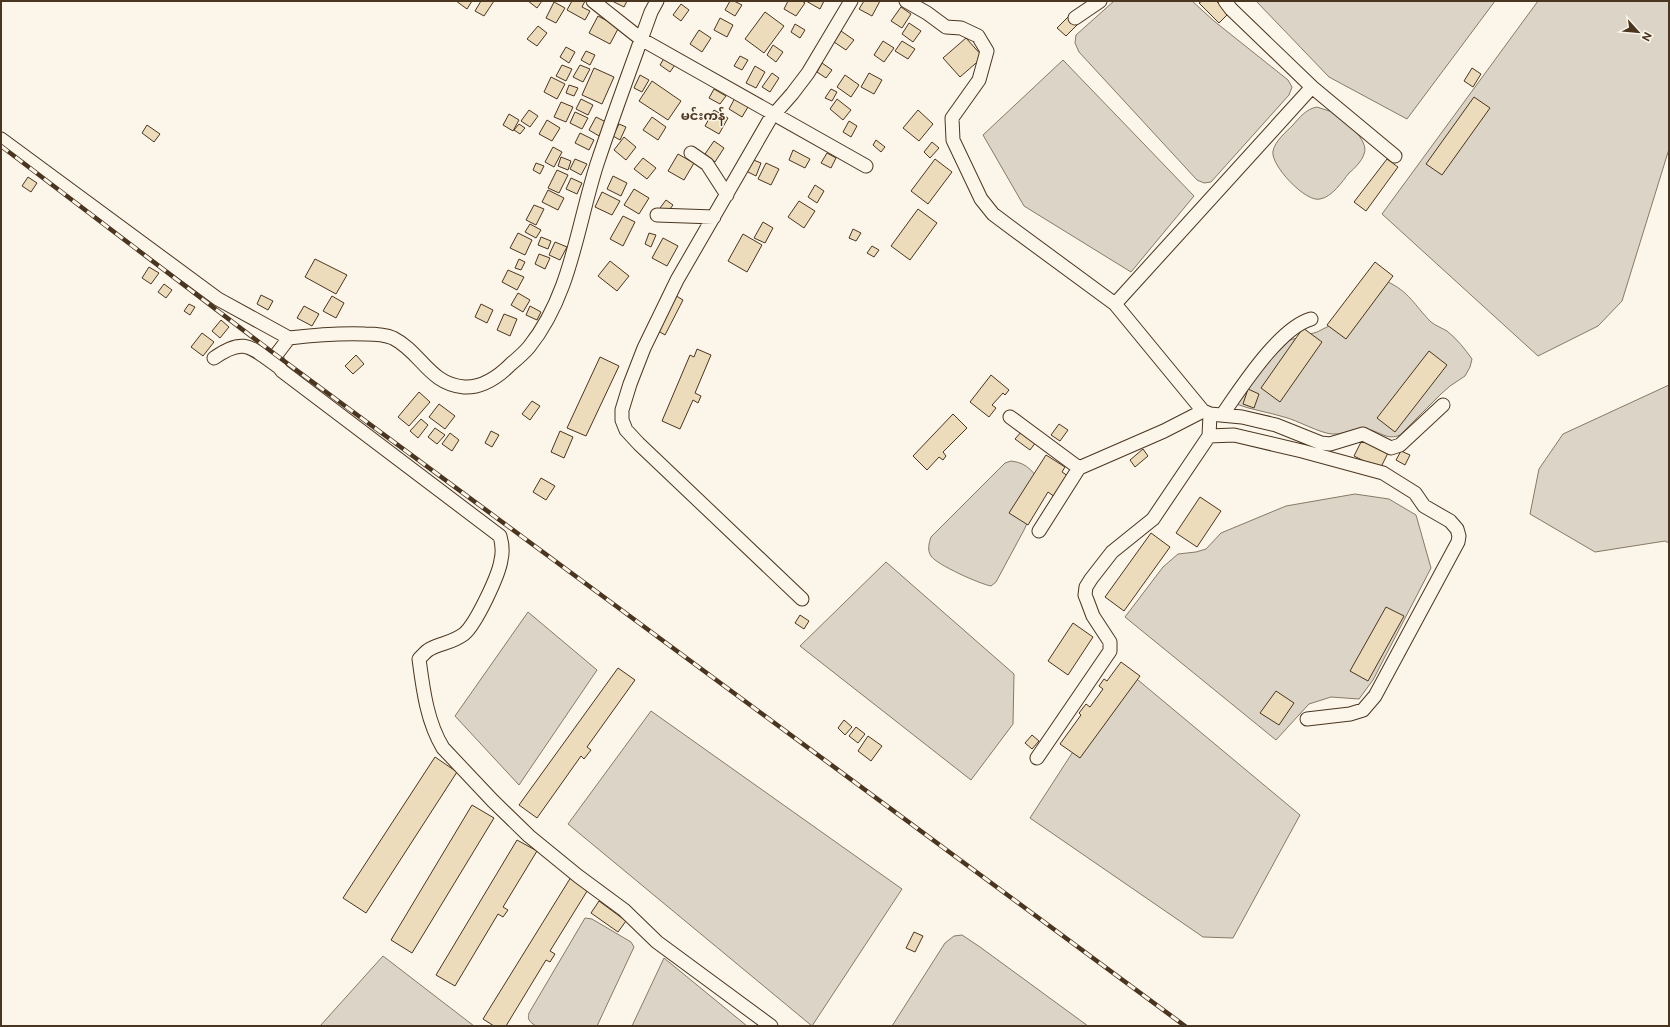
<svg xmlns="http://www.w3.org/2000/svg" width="1670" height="1027" font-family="'Public Sans','Noto Sans Myanmar',sans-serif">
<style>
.water{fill:#dcd4c6;stroke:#887966}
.building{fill:#ecdcbc;stroke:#4a3520}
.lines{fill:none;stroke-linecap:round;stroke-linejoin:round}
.street-casing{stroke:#4a3520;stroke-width:15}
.street{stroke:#fbf6e9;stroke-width:13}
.rail-casing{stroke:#4a3520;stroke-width:4.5}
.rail{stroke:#fbf6e9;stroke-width:3;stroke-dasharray:9;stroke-linecap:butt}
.labels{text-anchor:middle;stroke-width:3;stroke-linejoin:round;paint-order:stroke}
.quarter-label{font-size:13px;font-weight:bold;fill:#4a3520;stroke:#fbf6e9}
</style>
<rect width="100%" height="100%" fill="#fbf6e9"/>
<path class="water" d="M1114,1H1192L1214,21L1288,80L1292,87L1289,95L1211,182L1204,183L1197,180L1079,52L1075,43L1076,35Z
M1256,1H1495L1407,119L1329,77Z
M1538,1H1669V149L1622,301L1598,326L1538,356L1382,214Z
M1063,60L1194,196L1131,272L1024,206L983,135Z
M1317,107C1322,109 1328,110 1334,113C1344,120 1370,140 1364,154C1362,161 1354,169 1349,173C1342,182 1332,197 1320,199C1306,203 1270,165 1273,151C1275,141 1286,132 1293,125C1300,117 1306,109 1317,107Z
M1386,281C1410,292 1414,305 1431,322C1436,326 1442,328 1447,331C1457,339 1465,349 1472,359L1470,367L1465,376L1450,386L1441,394L1400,435C1387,441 1380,431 1366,429C1354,427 1344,435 1333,434C1321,434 1297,420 1284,417C1268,412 1252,410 1236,404L1273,356L1290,340L1317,332L1335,323Z
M1669,385V543L1665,541L1595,552L1530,514L1539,469L1563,434Z
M1011,461C1029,463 1033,473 1044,486L1024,530L996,582L991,586C980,584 937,565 931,556C927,550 929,543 931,537L1005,463Z
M1355,494L1389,499L1416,515L1431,568L1373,680L1359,699L1331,697L1309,704L1276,740L1125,617L1163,567L1178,554L1196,552L1206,549L1221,533L1286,506Z
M886,562L1014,674L1013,724L971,780L800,646Z
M528,612L597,670L519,785L455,716Z
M1126,670L1300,815L1233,938L1203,937L1030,818Z
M651,711L902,889L812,1026L568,824Z
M585,918L592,919L631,942L634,947L597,1026H536C530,1022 527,1020 529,1013Z
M962,935L980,947L1088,1026H892L945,943L954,936Z
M383,956L474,1026H320Z
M664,958L747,1026H632Z"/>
<path class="building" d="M456,1H472L467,9Z
M481,1H494L484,16L475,11Z
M528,1H542L537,8Z
M572,1H585L582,7L590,11L585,20L567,10Z
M612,1H627L624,7Z
M730,1H734L742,5L735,16L725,10Z
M788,1H802L805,3L796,16L784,9Z
M806,1H824L820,9Z
M864,1H880L872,16L859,9Z
M1202,1H1216L1229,13L1219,23L1199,3Z
M554,2L565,8L556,23L546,18Z
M681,4L689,10L681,21L673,15Z
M901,7L911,14L902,28L891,21Z
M765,12L784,26L764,53L745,39Z
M598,16L619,27L610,44L589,33Z
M1069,16L1077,25L1066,36L1057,28Z
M720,18L733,25L727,37L714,30Z
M909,23L921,31L913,42L902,34Z
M795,24L805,30L800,38L791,32Z
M538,26L547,33L537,46L527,39Z
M699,30L711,38L702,52L690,44Z
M841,31L854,40L846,50L834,42Z
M966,38L983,57L960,77L943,58Z
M883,41L894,48L884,62L874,55Z
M902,41L915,49L908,59L895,51Z
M773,45L783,52L776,62L767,55Z
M566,47L575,52L569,63L560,57Z
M586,51L595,55L590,65L581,60Z
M666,55L677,62L670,72L660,65Z
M740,56L748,60L742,70L734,66Z
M822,63L832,70L826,78L817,72Z
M562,65L572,69L566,81L556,76Z
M580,65L590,69L583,82L573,77Z
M755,66L765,72L756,88L746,83Z
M594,68L614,77L602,104L582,95Z
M1472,68L1481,74L1473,87L1464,81Z
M772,73L779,78L770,92L762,87Z
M869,73L882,80L874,94L861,87Z
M640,75L649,80L642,92L634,88Z
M845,75L859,85L851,97L837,87Z
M551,77L565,84L557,99L544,92Z
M652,81L681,101L668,120L639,101Z
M569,85L578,88L574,96L566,93Z
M714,89L726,96L720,104L709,98Z
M831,89L837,92L832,101L825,98Z
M736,96L748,107L742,117L729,109Z
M1474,97L1490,108L1442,175L1426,164Z
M581,99L593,105L588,115L576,109Z
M837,99L851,110L843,120L830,109Z
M561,102L573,107L566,122L554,117Z
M529,110L538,116L530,127L521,121Z
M714,110L728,118L719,134L705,126Z
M918,110L933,124L919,141L903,128Z
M575,112L588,118L582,129L570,123Z
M509,114L519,120L513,131L503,125Z
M596,117L606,122L599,136L589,130Z
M652,117L666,127L658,140L643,130Z
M547,120L560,128L552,141L539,134Z
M849,121L857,126L851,137L843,132Z
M519,124L525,128L520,134L514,130Z
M619,124L626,127L620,140L613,136Z
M147,125L160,134L154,142L142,133Z
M580,133L594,140L589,150L575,143Z
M624,137L636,147L626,160L614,150Z
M876,140L885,147L881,152L873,145Z
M714,141L724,148L715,162L705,154Z
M932,142L939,148L930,158L924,152Z
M553,147L562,152L554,167L545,162Z
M793,150L810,159L805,168L789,160Z
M827,153L836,158L831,168L821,163Z
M678,154L694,163L684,180L668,171Z
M561,157L571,161L568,170L558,166Z
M643,158L656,168L647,179L634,169Z
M575,159L587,164L581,175L570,169Z
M751,159L761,163L756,176L746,171Z
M935,159L952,172L928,204L911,191Z
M1387,159L1398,167L1366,211L1354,202Z
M536,163L544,166L540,174L533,170Z
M766,163L779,169L771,185L758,179Z
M557,170L568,175L559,193L548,188Z
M613,176L627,183L621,196L607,189Z
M28,177L37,183L31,192L22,186Z
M571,178L582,183L577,194L566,189Z
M815,185L824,191L817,203L808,197Z
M634,189L649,198L639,214L624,205Z
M548,190L564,198L558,210L542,202Z
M602,192L620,201L612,215L595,207Z
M666,200L673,205L667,213L660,208Z
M799,201L815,211L804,228L788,217Z
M534,205L544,209L536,225L526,220Z
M918,209L937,223L910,260L891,246Z
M623,216L635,222L623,246L610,239Z
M763,222L773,228L765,243L754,238Z
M530,224L541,230L536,238L525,232Z
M853,229L861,233L856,241L849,238Z
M518,233L532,240L525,255L510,248Z
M649,233L656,235L651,247L645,244Z
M743,234L762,245L747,272L728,261Z
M541,237L551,241L548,249L538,245Z
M663,238L678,246L667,266L652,258Z
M555,242L567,247L560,260L549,255Z
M872,246L879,250L874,257L867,253Z
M539,254L550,258L545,269L535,264Z
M315,259L347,275L336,294L305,277Z
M519,259L525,262L521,270L515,268Z
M610,261L629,276L617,291L598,276Z
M1375,262L1393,276L1346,339L1327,325Z
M149,267L159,273L151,284L142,278Z
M508,270L524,277L517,290L502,282Z
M164,284L172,290L166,298L158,292Z
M518,293L530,300L523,312L511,305Z
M673,294L683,300L665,335L655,329Z
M261,295L273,301L268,310L257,304Z
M332,296L344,303L336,318L323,311Z
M189,304L195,307L190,315L184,311Z
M481,304L493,310L487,323L475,317Z
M304,306L319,314L312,326L297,318Z
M530,306L541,312L537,320L526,315Z
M504,314L517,319L510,336L497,330Z
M221,320L229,327L220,338L212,331Z
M1303,328L1322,342L1280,402L1261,388Z
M202,333L214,342L203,356L191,347Z
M697,349L711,355L695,393L701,396L698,403L693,400L680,429L662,421L690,355L694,357Z
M1429,351L1447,365L1395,432L1377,418Z
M356,355L364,364L353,374L345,366Z
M600,357L619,366L586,436L567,428Z
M991,375L1009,390L1005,395L1003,393L992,405L996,408L989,417L970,402Z
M1248,389L1259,394L1254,408L1243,404Z
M419,392L430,402L409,426L398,417Z
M532,401L540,406L530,420L522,414Z
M439,404L455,416L445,429L429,417Z
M953,414L967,428L943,452L946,456L943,460L939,457L927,470L913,456Z
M421,419L428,425L418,438L410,431Z
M1059,424L1068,430L1060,441L1051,435Z
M435,428L445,435L437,444L428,437Z
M491,431L499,435L492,447L485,443Z
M560,431L573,437L564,458L551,452Z
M1021,432L1036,442L1030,450L1015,439Z
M450,433L459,440L452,451L442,444Z
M1363,438L1389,451L1380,469L1354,456Z
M1143,449L1148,456L1135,467L1130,460Z
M1401,451L1410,455L1405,465L1396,460Z
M1046,455L1065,467L1062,472L1068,476L1055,497L1048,492L1028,525L1009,513Z
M541,478L555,486L546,500L533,492Z
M1200,497L1221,511L1197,547L1176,533Z
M1151,533L1170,547L1124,611L1105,597Z
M1386,607L1404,616L1368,681L1350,671Z
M800,615L809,621L804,629L795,623Z
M1073,623L1093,637L1068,675L1048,661Z
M1121,662L1140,676L1080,758L1060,744L1081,715L1079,713L1086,704L1090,707L1103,689L1099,686L1104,679L1107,681Z
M618,668L635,680L587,747L591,750L584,759L581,756L537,818L519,805Z
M1276,691L1294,703L1279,725L1260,713Z
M844,720L852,727L845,735L838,728Z
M856,727L865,734L858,743L849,736Z
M1032,735L1039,741L1032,749L1025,743Z
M868,736L882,746L871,761L858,751Z
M435,757L457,772L366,913L343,898Z
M472,805L494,818L412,953L391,940Z
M517,840L537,851L503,907L508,910L503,917L498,914L455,986L436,975Z
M571,877L589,888L550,951L555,954L550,962L546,960L506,1026H494L483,1019Z
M599,901L626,921L618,932L591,913Z
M914,932L923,936L915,952L906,948Z"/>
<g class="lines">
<g class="street-casing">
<path id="street" d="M593,1L641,39L866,166
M906,1L927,13L946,27L961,28L978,36L987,51L979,80L952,118L953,140L981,199L993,214L1013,229L1115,304L1203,411L1210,414L1242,417L1276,425L1321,443L1330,444L1363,434L1391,448L1400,445L1443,405
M1075,18L1100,1
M1312,87L1395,156
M1,139L218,299L289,338L276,355L279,367L282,371L500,536C502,543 503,552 501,560C499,575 476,624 464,634C452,643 441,643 430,649C426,651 422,656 419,659C423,689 427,722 443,748L493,801L529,836L578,876L624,910L657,942L771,1026
M691,153L707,164L727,195
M657,215L714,217
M1115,304L1312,87L1231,9L1225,1
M289,338C315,335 339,333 365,334C374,334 384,334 393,338C421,352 429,384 464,387C483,388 498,377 511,364C517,359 524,353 529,347C571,295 577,226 597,164C614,113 633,62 651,12L657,1
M214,358C245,336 251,348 279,367
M1222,415C1241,388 1279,328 1311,319
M1010,417L1079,468
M1209,436L1234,435L1302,451L1383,473L1415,493L1424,506L1450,521L1457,529L1459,536L1458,542L1375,696L1363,710L1350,714L1307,719
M1039,531L1079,468L1164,431L1203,411
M802,599L639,444L626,430L622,420V410L630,384L644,348L677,280L770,119L792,94L808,73L851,1
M1037,758L1110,651V642L1093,616L1087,600L1085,595L1086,587L1091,579L1112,552L1153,519L1209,436L1210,414"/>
</g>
<use href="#street" class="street"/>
<g class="rail-casing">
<path id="rail" d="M1,146L276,355L1185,1026"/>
</g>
<use href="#rail" class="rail"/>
</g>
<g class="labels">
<g class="quarter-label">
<text x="703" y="120">မင်းကန်</text>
</g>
</g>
<rect width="1670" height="1027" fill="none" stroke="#4a3520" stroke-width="4"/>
<g transform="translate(1638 32) rotate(117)" stroke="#fbf6e9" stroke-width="3" paint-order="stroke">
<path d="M0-3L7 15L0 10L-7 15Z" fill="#4a3520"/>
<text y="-6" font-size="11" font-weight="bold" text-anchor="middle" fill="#4a3520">N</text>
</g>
</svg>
